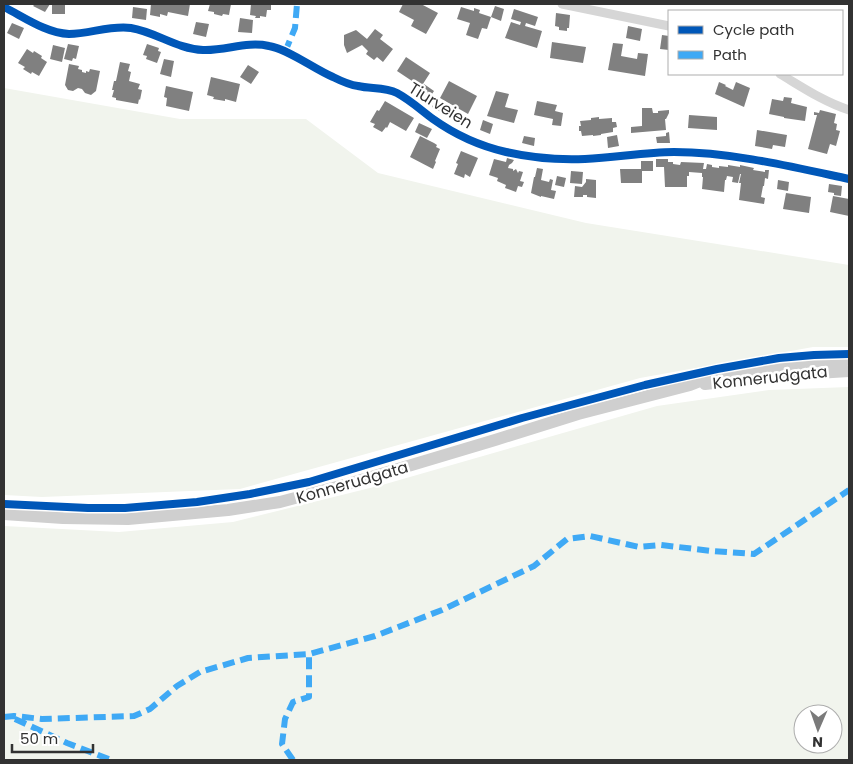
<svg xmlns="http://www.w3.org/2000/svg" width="853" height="764" font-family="Poppins,sans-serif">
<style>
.green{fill:#f1f4ed;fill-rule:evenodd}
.building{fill:#808080}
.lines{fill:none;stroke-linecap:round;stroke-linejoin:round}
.street{stroke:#d6d6d6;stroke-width:9}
.secondary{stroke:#cfcfcf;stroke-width:12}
.quiet{stroke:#3fa9f5;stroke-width:6;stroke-dasharray:12 6;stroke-linecap:butt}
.cycleway-casing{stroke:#fff;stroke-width:11}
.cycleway{stroke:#0057b8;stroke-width:8}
.labels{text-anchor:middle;stroke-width:5;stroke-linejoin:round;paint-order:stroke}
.street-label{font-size:16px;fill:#323232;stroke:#fff}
</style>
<rect width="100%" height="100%" fill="#fff"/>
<path class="green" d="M4,88L180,119H306L378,173L586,223L849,265V347H813L640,378L240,489L42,497L4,495Z
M849,387V760H4V526L119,532L233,522L382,485L657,406L769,390ZM803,714H833V744H803Z"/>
<path class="building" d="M35,4H50L45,12L33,6Z
M52,4H65V14H52Z
M151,4H190L188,16L168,12L167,16L160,14V17L150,15Z
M210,4H231L229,15L223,14L222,16L214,14V12L208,11Z
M251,4H271V10H267L266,17L260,16V18H255L256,16L250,15Z
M403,4H421L438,13L426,34L411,26L414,20L399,12Z
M495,6L504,9L501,21L491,17Z
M133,7L147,9L146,20L132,18Z
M461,7L474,11V8L480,10L479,13L491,17L487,29L482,28L478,39L466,35L470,23L457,19Z
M514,9L538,17L535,26L526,23L525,26L542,31L537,48L505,38L511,22L520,25L521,22L511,19Z
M556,13L570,15L569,28H567V31L559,30V27L555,26Z
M240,18L253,20L252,33L238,32Z
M196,22L209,24L206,37L193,34Z
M12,23L24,28L19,39L7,33Z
M628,26L642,29L640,41L626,38Z
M375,29L383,35L380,39L393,49L383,62L377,57L374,60L366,54L368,51L362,45L347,53L344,45V35L356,30L367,39Z
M662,35L669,36V50L660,49Z
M552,42L586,47L583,63L550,58Z
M613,43L623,44L621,56L637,59L638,53L648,54L645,76L608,70Z
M68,44L79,46L76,59L73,58L72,61L64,59Z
M147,44L159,48L158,51L161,52L157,63L146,59L147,56L143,55Z
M53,45L65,48L62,62L50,59Z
M27,49L33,53L34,51L42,56L41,58L47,62L39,76L32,72L31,74L23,69L25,67L18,63Z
M406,57L430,73L421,87L397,71Z
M164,59L174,61L171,77L160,74Z
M120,62L130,64L128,71L131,72L129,81L140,84L138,89L142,90L140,100L139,99L138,104L116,100V98L112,97L114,90H112L114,81H116Z
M69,64L79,66L78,69L82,70V72L86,73V71L89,72L90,69L100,71L96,91L91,95L85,93L82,89L78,88L73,91L68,90L65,85Z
M248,65L259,72L251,84L240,77Z
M211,77L240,84L236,102L225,99V101L213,99L214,97L207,95Z
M449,81L477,96L468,114L440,98Z
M719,82L726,85L725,86L733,90L736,82L750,88L744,107L715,94Z
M424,84L434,91L427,102L417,96Z
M166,86L193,92L189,111L166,106L167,98L164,97Z
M496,91L509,94L505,107L518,110L514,123L487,116Z
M784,97L792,98L791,103L807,107L805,121L784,118V117L769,114L772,99L783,101Z
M385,101L414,118L406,131L390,122L387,128L386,127L382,132L373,127L375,124L370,122L377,110L379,111Z
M537,101L557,105L555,111L563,113L561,126L552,125L553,119L534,115Z
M434,103L449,111L446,115L432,107Z
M642,108H652L653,113H658V111L669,110V113L666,119H665L666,130L631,133V127L642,126Z
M820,110L836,114L834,123L837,124L836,130L840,131L836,146L830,144L827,154L808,149L817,115H814V112L819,113Z
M689,115L717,117V130L688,128Z
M599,117V119L612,118V122H616L617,127L613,128V132L601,134V135L593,136V135L582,136L581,131H579V126H581L580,121L591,120V118Z
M483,120L493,124L490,134L480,130Z
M419,123L432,129L427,138L415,132Z
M757,130L787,135L785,147L773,145L772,149L755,146Z
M669,132L670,143H657L656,137L666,136V133Z
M617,135L619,146L608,148L607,137Z
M420,136L434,143L437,145L436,147L440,149L435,161L436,162L433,169L410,157Z
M524,136L535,138L534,146L522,143Z
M461,151L478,158L470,177L465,174L464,178L454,174L458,164L456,163Z
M507,158L514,160L512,163L509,165L508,168L513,169V171L516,169L518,173L519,171L523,172L520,181L524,182L522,187L518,186L516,192L505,188L506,185L497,181L498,178L489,175L494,159L506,162Z
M656,159H668V162H673V164L680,165L681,162L704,163L703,169H706L707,164L712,165V167L719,168V166L728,167V165L740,167V165L754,168L753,170L765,172V170H769L768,179L765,178L764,186H763L761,197L765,198L764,204L739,200L741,183H739L741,174H740L738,183L732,182L733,177L727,176L726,180H725L724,192L702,189L703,177H702V173L689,172V176H687V187H665L664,167H656Z
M641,161H653V171H642V183H621L620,169H641Z
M537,168L543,169L541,180L549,182L550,179L553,180L551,190L556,191L554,199L541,196V197L531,193L534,177H535Z
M571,171L583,172L582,184L570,183Z
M557,176L566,178L564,187L555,185Z
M586,179L596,180V198L587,197V195H583V197H574L575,186L582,187L586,182Z
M778,180L789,182L788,191L777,189Z
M829,184L842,186L841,196L834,195V193L828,192Z
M786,193L811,197L809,213L783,209Z
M833,196L849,199V216L830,212Z"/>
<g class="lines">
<path class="street" d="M562,4L669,26
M4,7C24,17 46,33 69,34C90,34 110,25 131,28C156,32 177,49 203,50C226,51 246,41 269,46C288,49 314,69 333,77C341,81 349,85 358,86C371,89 385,87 397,93C410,100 421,110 433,119C454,134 480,146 506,152C531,158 558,160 585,159C615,158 644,152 674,152C731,152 793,167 849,179
M780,74C802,87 824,102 849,110"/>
<path class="secondary" d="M705,384L784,375L849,371
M4,514L63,518L128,519L228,510L280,502L348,484L495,440L578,414L690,385L718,374L752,368L785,364L849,359"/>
<path class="quiet" d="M285,52L295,28L297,4
M4,717L14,716L42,719L134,716L150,709L177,686L200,672L248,658L309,654L375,636L442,610L534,566L567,539L590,536L639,547L661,545L712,551L754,554L849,490
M15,719L67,743L111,760
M293,760L282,744L285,719L293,702L309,697V654"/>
<g class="cycleway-casing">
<path id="cycleway" d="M4,7C24,17 46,33 69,34C90,34 110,25 131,28C156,32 177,49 203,50C226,51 246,41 269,46C288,49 314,69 333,77C341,81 349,85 358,86C371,89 385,87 397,93C410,100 421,110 433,119C454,134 480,146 506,152C531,158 558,160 585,159C615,158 644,152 674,152C731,152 793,167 849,179
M4,504L88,508H125L197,502L250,494L309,482L522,418L645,385L717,369L779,358L814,355L849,354"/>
</g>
<use href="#cycleway" class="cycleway"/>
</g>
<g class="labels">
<g class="street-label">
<text transform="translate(441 105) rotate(32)" y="6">Tiurveien</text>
<text transform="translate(770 377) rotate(-6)" y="6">Konnerudgata</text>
<text transform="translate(352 482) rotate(-16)" y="6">Konnerudgata</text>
</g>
</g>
<rect width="853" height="764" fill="none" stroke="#323232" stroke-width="10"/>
<rect x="668" y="10" width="175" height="65" fill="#ffffff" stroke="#adadad"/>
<rect x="678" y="26" width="25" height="8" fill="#0057b8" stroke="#adadad"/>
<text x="713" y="35" font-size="15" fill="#323232">Cycle path</text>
<rect x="678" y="51" width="25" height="8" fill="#3fa9f5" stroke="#adadad"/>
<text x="713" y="60" font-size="15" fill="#323232">Path</text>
<g transform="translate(818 729) rotate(182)"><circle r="24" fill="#ffffff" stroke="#adadad"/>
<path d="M0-4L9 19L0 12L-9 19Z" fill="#7a7a7a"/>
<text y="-8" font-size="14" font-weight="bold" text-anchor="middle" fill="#323232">N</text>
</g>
<path d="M12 744v8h81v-8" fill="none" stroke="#323232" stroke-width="2.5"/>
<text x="20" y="744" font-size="15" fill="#323232" stroke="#ffffff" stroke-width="4" paint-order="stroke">50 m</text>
</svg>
